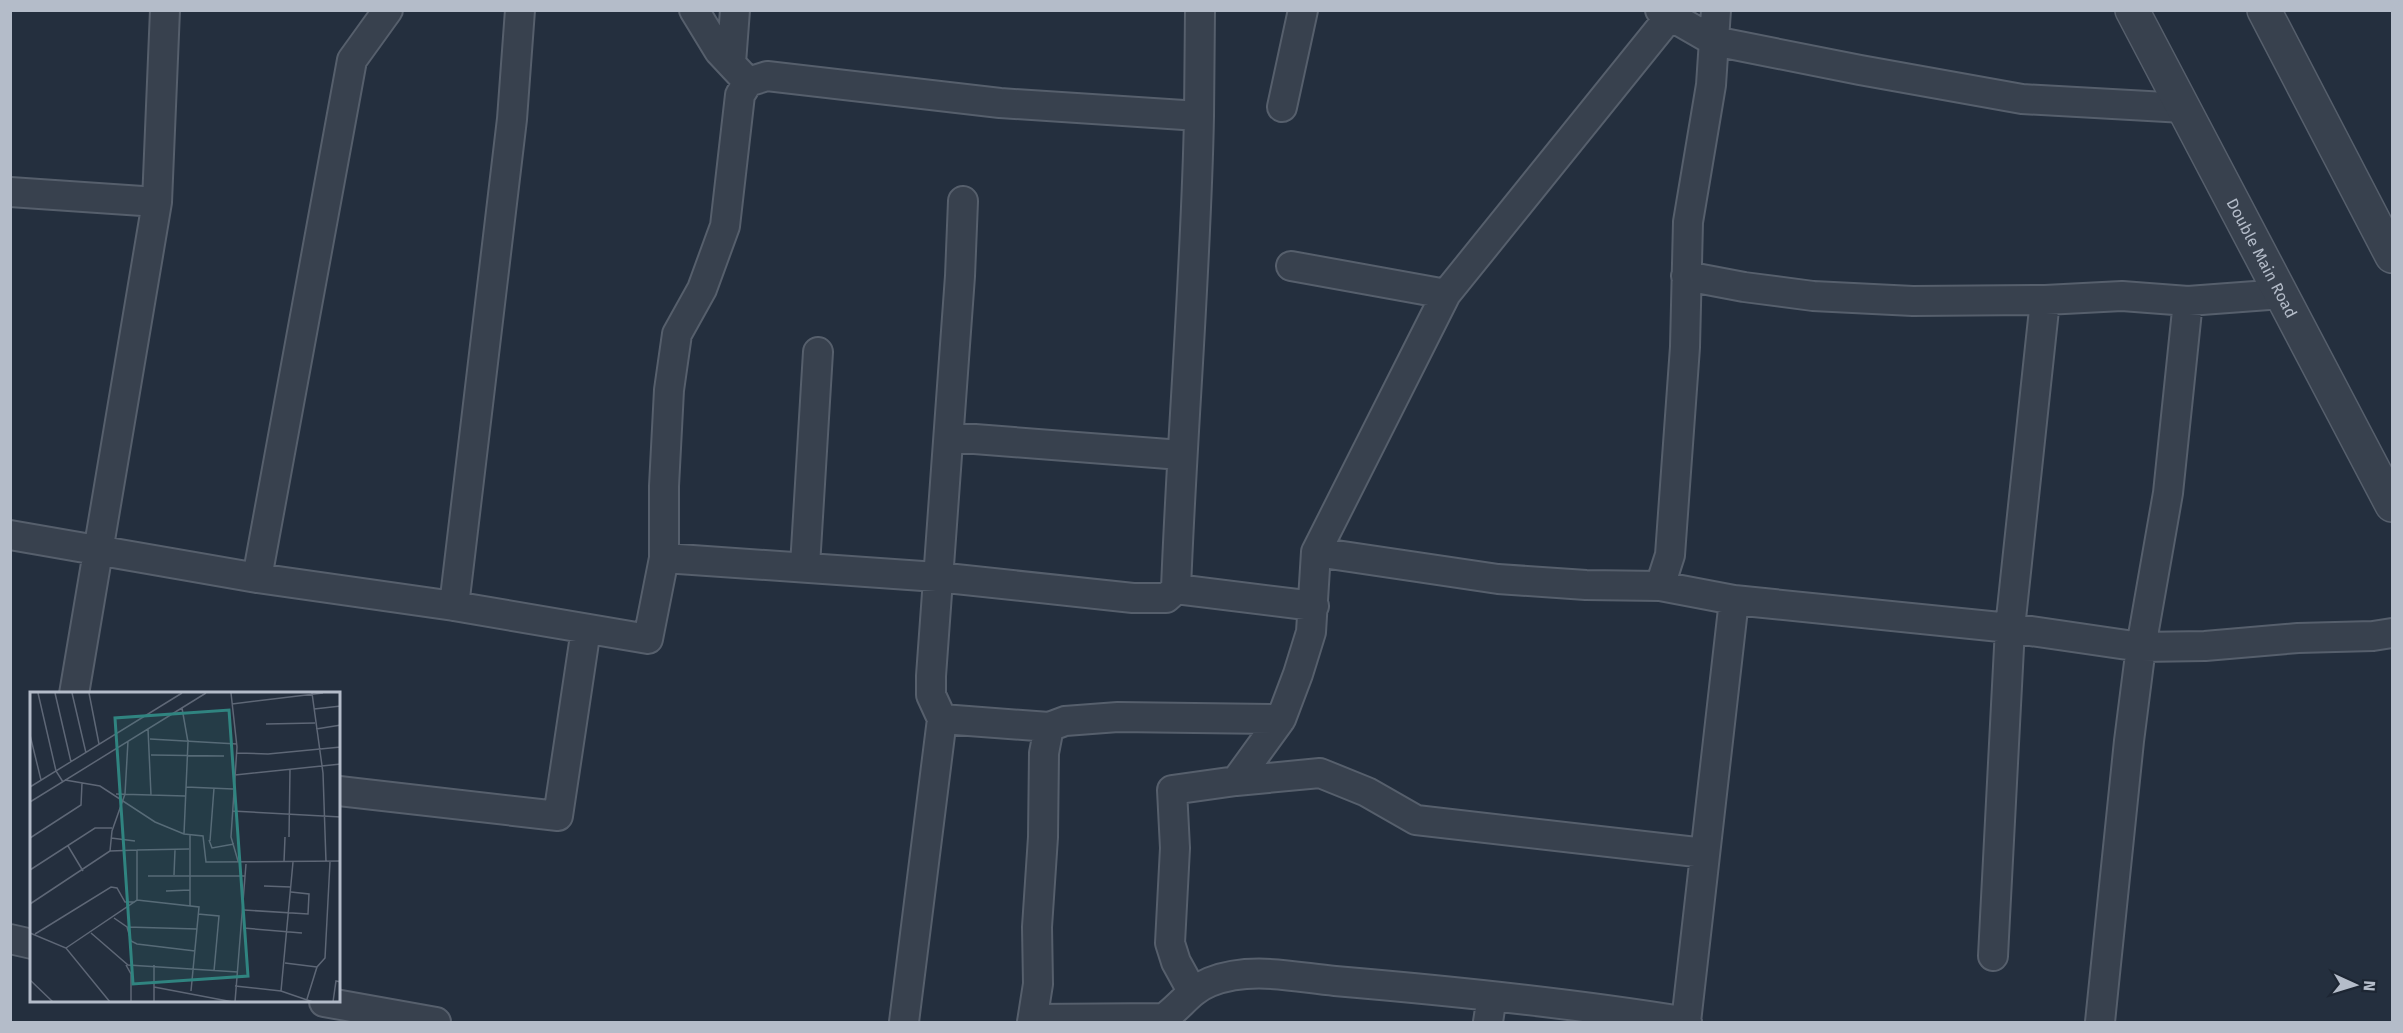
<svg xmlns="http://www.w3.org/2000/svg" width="2403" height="1033" font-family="'Fira Sans',sans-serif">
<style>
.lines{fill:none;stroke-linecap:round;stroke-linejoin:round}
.minor-casing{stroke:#565f6c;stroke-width:32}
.tertiary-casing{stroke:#565f6c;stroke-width:36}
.minor{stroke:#38414e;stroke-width:28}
.tertiary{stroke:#38414e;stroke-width:33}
.labels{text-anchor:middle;stroke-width:5;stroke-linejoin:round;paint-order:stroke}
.street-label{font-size:16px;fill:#b4bcc9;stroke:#1d2633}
.inset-road{fill:none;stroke:#5e6776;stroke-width:1.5}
.view{fill:#308480;fill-opacity:0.15;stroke:#308480;stroke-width:3}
.inset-edge{fill:none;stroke:#b4bcc9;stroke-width:3}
</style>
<rect width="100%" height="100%" fill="#242f3e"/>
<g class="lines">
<g class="minor-casing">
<path id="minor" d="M694,10L719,51L748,82L767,76L1000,103L1199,116L1200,10
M1660,10L1714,41L1860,70L2022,99L2184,108
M731,63L735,10
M1282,107L1303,10
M10,192L157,202
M1291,266L1446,294
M1686,276L1744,287L1813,296L1913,301L2045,300L2122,296L2188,301L2282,294
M949,437L1181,455
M10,535L257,578L454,606L648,639L664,558V486L669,390L677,334L702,289L725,226L740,95L748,82
M1316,552L1498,579L1586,585L1660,586L1734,600L2010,628L2141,647L2205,646L2298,638L2373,636L2392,633
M664,558L937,577L1133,598H1166L1176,589C1182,431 1196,274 1199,116
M805,566L818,352
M257,578L352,60L388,10
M1660,586L1670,555L1685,347L1688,222L1711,85L1716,10
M1176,589L1314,606
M454,606L512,119L520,10
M74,694L157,202L165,10
M942,719L1049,727
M1236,781L1320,773L1367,792L1416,820L1705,853
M339,791L558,816L586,629
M10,939L32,944
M1993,956L2010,628L2045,300
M1192,991L1176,962L1170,943L1175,848L1172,790L1236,781L1281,719
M324,1002L436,1022
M1034,1019L1164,1018C1181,1006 1190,990 1210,982C1251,966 1293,977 1335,981C1453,991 1571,1003 1687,1022
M904,1022L942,719L931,695V676L960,276L963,201
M1032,1022L1038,984L1037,927L1043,837L1044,753L1049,727L1065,721L1118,717L1281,719L1298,674L1311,632L1316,552L1446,294L1675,10
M1488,1022L1492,996
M1686,1022L1734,600
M2100,1022L2129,741L2141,647L2168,493L2188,301"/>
</g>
<g class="tertiary-casing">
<g id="tertiary">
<path id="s1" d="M2132,10L2392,505"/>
<path d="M2264,10L2392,256"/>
</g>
</g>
<use href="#minor" class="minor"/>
<use href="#tertiary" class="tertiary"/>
</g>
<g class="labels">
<g class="street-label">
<text dy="6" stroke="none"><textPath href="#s1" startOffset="280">Double Main Road</textPath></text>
</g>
</g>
<g transform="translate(30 692)">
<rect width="310" height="310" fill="#242f3e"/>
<path class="inset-road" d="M8,1L26,79L33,90M25,1L41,70M42,1L56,61M59,1L69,52M201,1L207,55L201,145L208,169M282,1L293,81L296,170M202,12L293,1M152,16L158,50L154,142M284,17L311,14M236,32L285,31M118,37L121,103M286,37L311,33M0,43L11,88M120,47L207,52M207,61L238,62L311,55M121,63L194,64M205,83L311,72M35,88L70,94L125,130L154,142L173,144L176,170L311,169M0,95L152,1M156,95L203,97M86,102L155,104M0,110L176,1M202,119L311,125M259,145L260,78M0,146L51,113L52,91M81,146L105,149M179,148L182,156L204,152M180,149L184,96M38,154L53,179M107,158L159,157M254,170L255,145M0,178L65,136H82M144,183L145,158M118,184H215M234,194L261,195M136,199L160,198M107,208L169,215L161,299M0,212L80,159L82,139L95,102L98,49M160,214V142M214,218L278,222L279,202L261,200M168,222L189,224L184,279M84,226L97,235L101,249L107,252L165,259M97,235L167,237M213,236L272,241M0,241L36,256L80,310M61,241L98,273L208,280M5,242L81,195L87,196L95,210H105M36,256L107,208V158L80,159M255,271L287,275M96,273L101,282V310M0,288L23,310M205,294L251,299L283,310M124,295L203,310M251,299L263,170M277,307L287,275L295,266L300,170M124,310V273M205,310L216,172M303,310L306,289L311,290"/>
<path class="view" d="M199,18L218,284L103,292L85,26Z"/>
<rect width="310" height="310" class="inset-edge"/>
</g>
<rect width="2403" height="1033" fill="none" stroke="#b4bcc9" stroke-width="24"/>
<g transform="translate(2355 985) rotate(94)" stroke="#1d2633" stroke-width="4.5" paint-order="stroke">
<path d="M0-4.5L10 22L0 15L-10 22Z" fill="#b4bcc9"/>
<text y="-9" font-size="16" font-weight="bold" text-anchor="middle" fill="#b4bcc9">N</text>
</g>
</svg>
